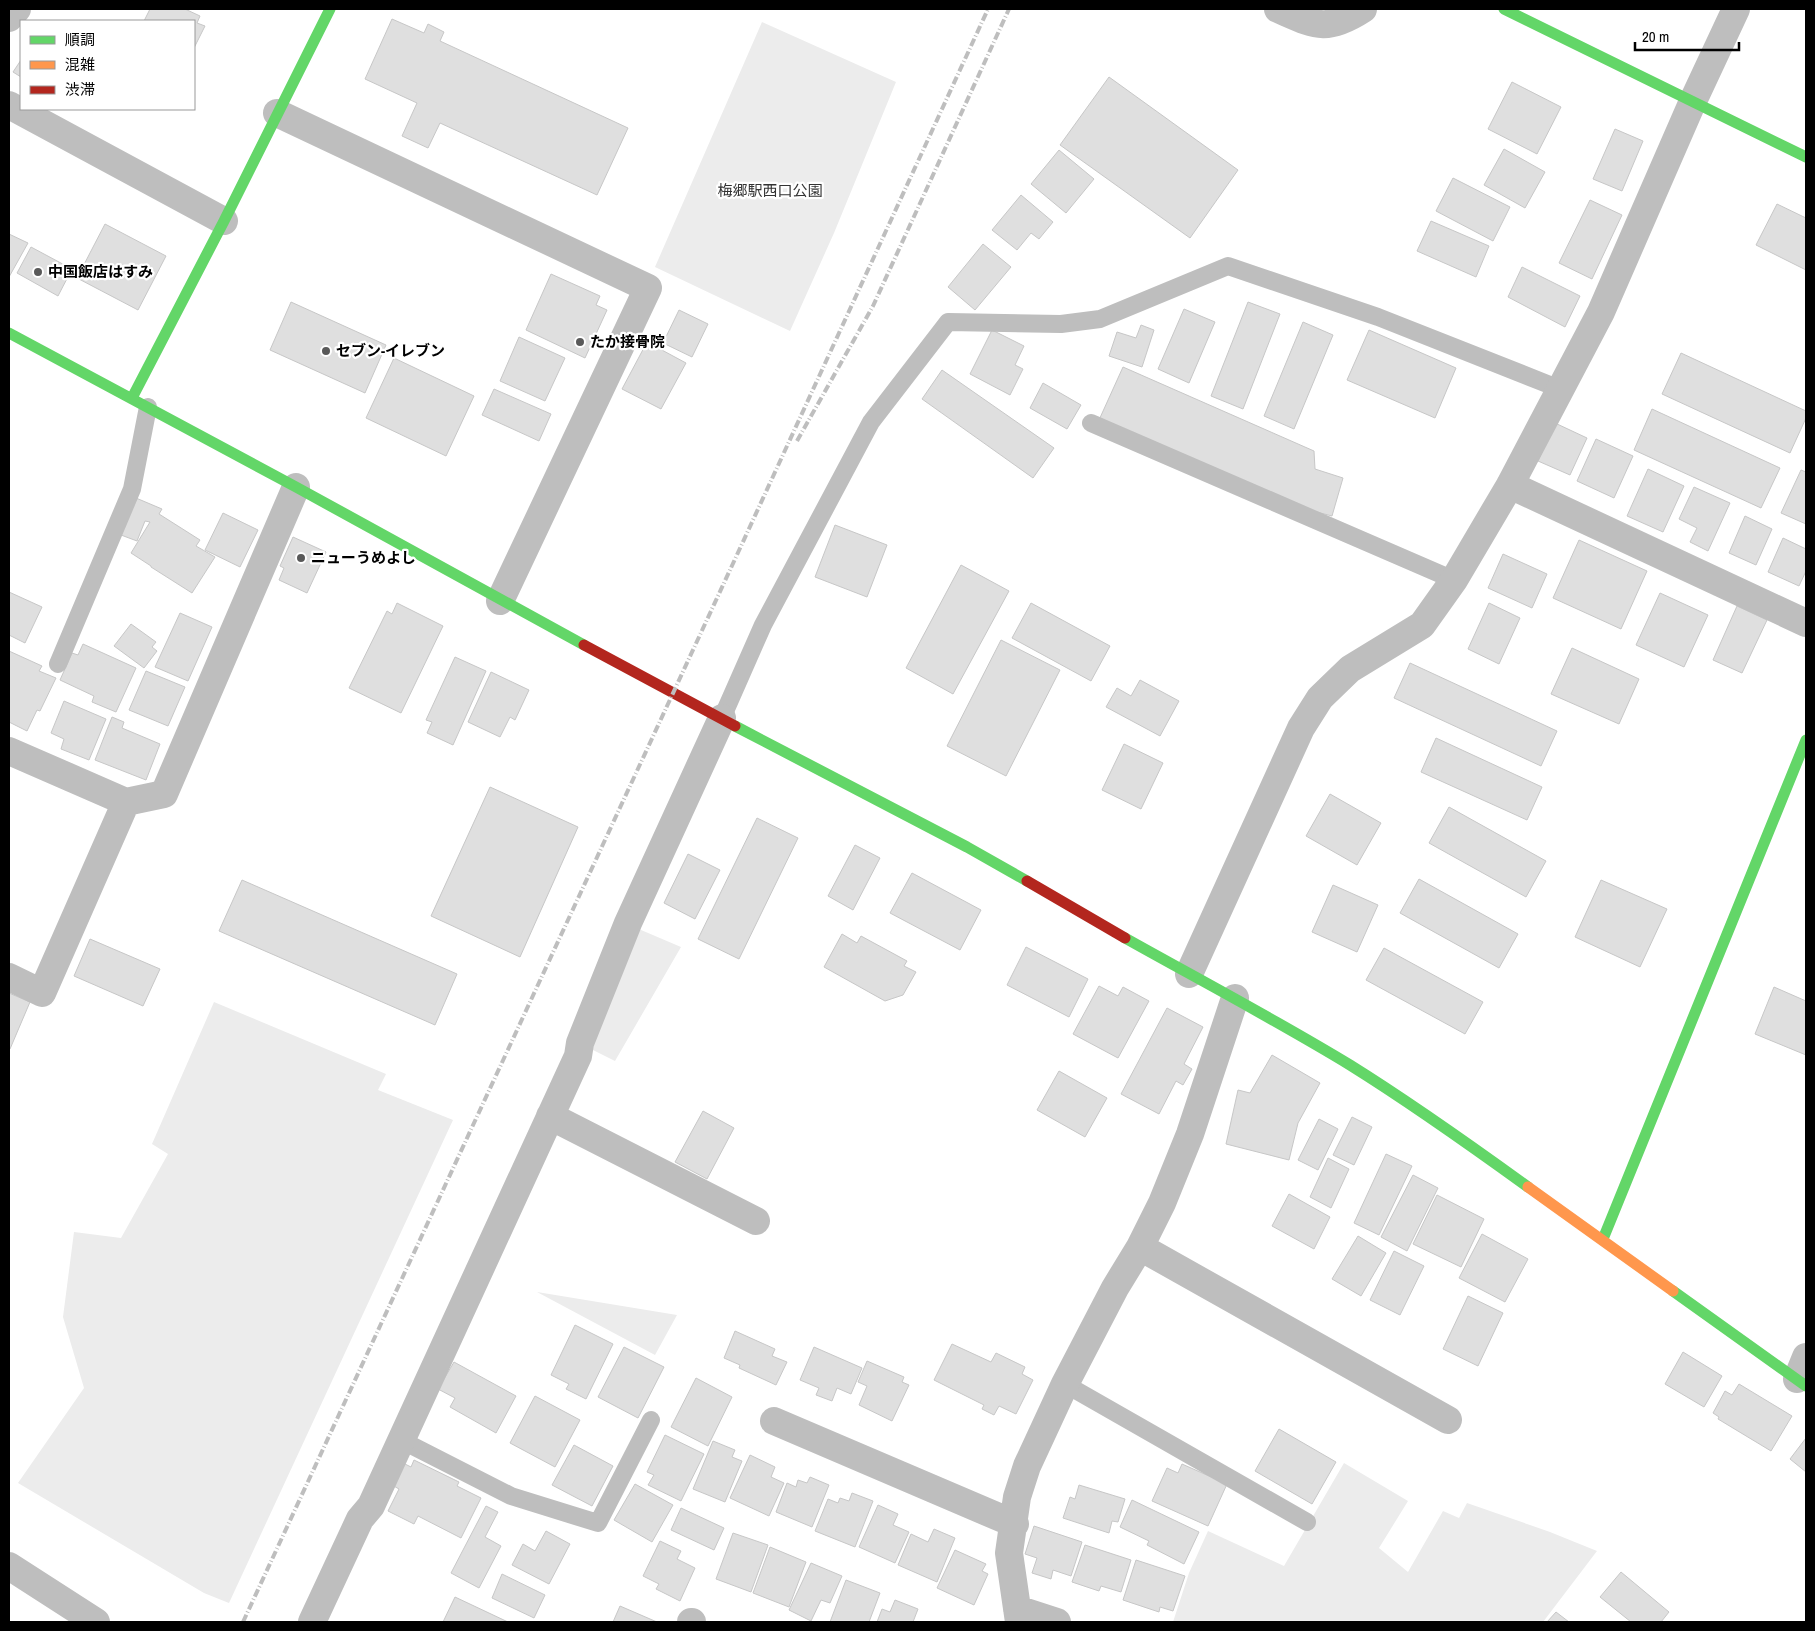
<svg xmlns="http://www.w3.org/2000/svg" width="1815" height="1631" font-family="'Archivo Narrow','Noto Sans JP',sans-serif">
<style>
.green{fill:#ececec}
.building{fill:#dfdfdf;stroke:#c7c7c7}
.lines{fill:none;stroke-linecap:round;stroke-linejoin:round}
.lane{stroke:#bebebe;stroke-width:18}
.street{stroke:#bebebe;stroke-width:28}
.fast{stroke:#63d668;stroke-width:11}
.slow{stroke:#ff974d;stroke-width:11}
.jam{stroke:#b3261e;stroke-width:11}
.rail{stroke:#bebebe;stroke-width:4;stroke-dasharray:8 2.5 1 2.5;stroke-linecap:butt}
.poi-dot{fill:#595959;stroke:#fff;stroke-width:2}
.labels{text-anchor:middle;stroke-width:4.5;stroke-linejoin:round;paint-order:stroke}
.park-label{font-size:15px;fill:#333;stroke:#fff}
.poi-label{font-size:15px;font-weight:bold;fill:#000;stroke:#fff;text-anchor:start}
</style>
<rect width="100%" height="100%" fill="#fff"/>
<path class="green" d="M762,22L896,82L834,233L790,331L655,267Z
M634,927L681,947L615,1061L591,1049Z
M214,1002L386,1074L378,1090L453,1120L229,1603L204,1593L18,1483L84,1388L63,1317L74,1232L121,1238L168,1154L152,1144Z
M537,1292L677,1315L655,1355Z
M1344,1463L1408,1501L1379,1548L1408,1572L1443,1511L1459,1518L1467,1503L1550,1532L1597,1551L1543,1622H1173L1189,1573L1208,1531L1284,1566Z"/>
<path class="building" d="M150,9H185L200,16L197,23L205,26L194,48V21H144Z
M392,19L424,33L428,24L444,32L440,41L628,128L597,195L440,123L428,148L402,136L417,103L365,79Z
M21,60V77L13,72Z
M1109,77L1238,170L1190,238L1060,145Z
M1512,82L1561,107L1537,154L1488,129Z
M1615,129L1643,141L1622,191L1593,179Z
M1504,149L1545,172L1525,208L1484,185Z
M1059,150L1094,179L1066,213L1031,184Z
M1453,178L1510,207L1493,241L1436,211Z
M1021,195L1053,222L1039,239L1031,233L1017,250L992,230Z
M1590,200L1622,215L1592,279L1559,263Z
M1777,204L1806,218V270L1756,245Z
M1431,221L1489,246L1476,277L1417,251Z
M105,224L166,256L138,310L77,278Z
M9,234L28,243L9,277Z
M983,244L1011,267L975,310L948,287Z
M31,247L72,269L58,296L17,273Z
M1522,267L1580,296L1565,327L1508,297Z
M551,274L600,296L596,305L607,310L585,358L526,330Z
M291,302L386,345L365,393L270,350Z
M1248,302L1280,314L1243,409L1211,396Z
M1184,309L1215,322L1189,383L1158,369Z
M679,310L708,324L692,357L663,343Z
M1303,322L1333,335L1294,429L1264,416Z
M1141,325L1154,330L1142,367L1109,356L1117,332L1136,338Z
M992,330L1024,346L1015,365L1023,369L1010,395L970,374Z
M1369,330L1456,368L1435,418L1347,380Z
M519,337L565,358L545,401L500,381Z
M647,342L686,363L661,409L622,389Z
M1681,353L1806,411V418L1790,453L1662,394Z
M394,358L474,396L446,456L366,418Z
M1123,367L1314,451L1315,469L1343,478L1332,516L1290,505L1099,420Z
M942,370L1054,448L1033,478L922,399Z
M1043,383L1081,405L1067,429L1030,408Z
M494,389L551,414L539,441L482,415Z
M1652,409L1780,468L1761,508L1634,450Z
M1555,423L1587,438L1570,475L1538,461Z
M1596,439L1633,456L1614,498L1577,481Z
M1648,469L1684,486L1663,532L1627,516Z
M1801,470L1806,472V524L1781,513Z
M1694,487L1730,503L1708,551L1690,542L1697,528L1679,519Z
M136,498L162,509L159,514L200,540L196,546L215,557L192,593L151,567V566L131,553L150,522L145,521L137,541L121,535Z
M223,513L258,530L240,567L205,550Z
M1745,516L1772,529L1756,565L1729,553Z
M835,525L887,545L867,597L815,577Z
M293,537L326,552L307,593L279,580L284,568L280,566Z
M1783,538L1806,549V571L1799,586L1768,572Z
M1579,540L1647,571L1621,629L1553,598Z
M1503,554L1547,574L1532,608L1488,588Z
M961,565L1009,591L953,694L906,668Z
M9,592L42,607L25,643L9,635Z
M1660,593L1708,615L1684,667L1636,645Z
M397,603L443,626L401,713L349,688L387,611L392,614Z
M1031,603L1110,646L1091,681L1012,638Z
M1489,603L1520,618L1499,664L1468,649Z
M1737,606L1767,620L1742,673L1713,660Z
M180,613L212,627L188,681L155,667Z
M131,624L156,642L152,647L157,651L144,668L114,646Z
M1001,640L1060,670L1006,776L947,746Z
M83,644L136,668L116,712L92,702L94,696L60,680L72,653L78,655Z
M1572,648L1639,679L1619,724L1551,694Z
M9,651L42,666L39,671L56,678L40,711L37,710L27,731L9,722Z
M455,657L486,671L453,745L427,733L432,722L426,720Z
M1410,663L1557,731L1541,766L1394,698Z
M146,671L185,687L168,726L129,710Z
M491,672L529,690L515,720L510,717L500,737L468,722Z
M1140,680L1179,701L1160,736L1106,707L1117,688L1131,696Z
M64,701L106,719L89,760L61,749L64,739L51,733Z
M112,717L124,722L122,728L160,744L146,780L95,760Z
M1436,738L1542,787L1527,820L1421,772Z
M1124,744L1163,763L1141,809L1102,790Z
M490,787L578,827L520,957L431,916Z
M1330,794L1381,823L1357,865L1306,836Z
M1449,807L1546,861L1526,897L1429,843Z
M757,818L798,838L739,959L698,939Z
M855,845L880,858L853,910L828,896Z
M688,854L720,870L695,919L664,903Z
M912,873L981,910L960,950L890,913Z
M1419,879L1518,934L1499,968L1400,913Z
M242,880L457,974L435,1025L219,931Z
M1601,880L1667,909L1640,967L1575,937Z
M1333,885L1378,905L1357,952L1312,932Z
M842,934L857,943L861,936L907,961L904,966L916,972L903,995L885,1001L824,967Z
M90,939L160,969L143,1006L74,976Z
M1026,947L1088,979L1069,1017L1007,985Z
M1384,948L1483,1002L1465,1034L1366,980Z
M1099,986L1118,996L1123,987L1149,1001L1118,1058L1073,1034Z
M1774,987L1806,1001V1055L1755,1034Z
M9,993L30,1002L10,1049H9Z
M1167,1008L1203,1027L1184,1064L1192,1069L1183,1085L1176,1081L1159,1114L1121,1094Z
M1272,1055L1320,1083L1298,1123L1289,1160L1226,1144L1238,1090L1250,1093Z
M1059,1071L1107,1098L1085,1137L1037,1110Z
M703,1111L734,1128L707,1179L675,1162Z
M1352,1117L1372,1127L1354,1165L1333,1155Z
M1319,1119L1338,1129L1318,1170L1298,1160Z
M1386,1154L1412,1166L1379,1235L1354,1223Z
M1328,1158L1349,1169L1331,1208L1310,1197Z
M1413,1175L1438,1188L1407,1251L1381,1237Z
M1289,1194L1330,1217L1314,1249L1272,1226Z
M1437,1195L1484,1219L1461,1267L1413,1244Z
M1482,1234L1528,1259L1505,1302L1459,1278Z
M1358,1236L1386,1253L1361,1296L1332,1279Z
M1394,1251L1424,1266L1400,1315L1370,1300Z
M1468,1296L1503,1313L1478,1366L1443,1349Z
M575,1325L613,1344L586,1399L566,1389L569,1384L551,1375Z
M735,1331L775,1349L772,1356L787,1362L776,1385L739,1368L740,1365L724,1358Z
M952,1344L991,1362L996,1353L1025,1367L1022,1374L1033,1380L1016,1414L999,1406L994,1415L982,1409L984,1405L934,1380Z
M624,1347L664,1367L638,1418L598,1397Z
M814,1347L862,1368L851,1394L837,1388L832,1401L816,1395L819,1388L800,1380Z
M1683,1352L1722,1376L1704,1407L1665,1384Z
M867,1361L904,1377L902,1382L909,1385L892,1421L859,1405L867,1386L858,1382Z
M454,1362L516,1396L496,1433L450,1407L455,1398L438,1389Z
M696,1378L732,1397L708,1446L671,1427Z
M1739,1384L1792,1416L1771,1451L1718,1419L1719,1417L1713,1413L1725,1391L1732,1395Z
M535,1396L580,1420L555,1467L510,1443Z
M1279,1429L1336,1462L1312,1504L1255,1471Z
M665,1435L704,1454L681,1501L648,1485L654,1475L647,1472Z
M1806,1438V1472L1790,1459Z
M713,1441L735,1450L732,1457L742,1461L725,1502L693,1489Z
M574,1445L613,1466L592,1506L552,1485Z
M750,1455L775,1467L771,1477L784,1483L769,1516L730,1498Z
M414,1460L459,1482L457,1486L481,1498L461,1538L418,1516L414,1524L388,1511L399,1489L392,1485L403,1463L411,1467Z
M1182,1464L1227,1484L1208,1526L1152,1501L1167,1468L1178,1473Z
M810,1477L829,1485L812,1527L776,1512L787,1483L796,1487L798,1480L807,1483Z
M635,1484L673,1505L652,1542L614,1520Z
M1079,1485L1125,1499L1118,1522L1112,1521L1109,1533L1063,1518L1070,1497L1075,1499Z
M852,1493L873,1501L855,1547L815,1531L828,1499L838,1503L840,1498L849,1501Z
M1132,1500L1199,1532L1184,1564L1147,1545L1149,1541L1120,1527Z
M878,1505L898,1514L893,1525L909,1532L895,1563L859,1547Z
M486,1506L498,1512L485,1537L501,1546L479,1588L451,1573Z
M681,1508L724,1528L714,1550L671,1530Z
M1034,1526L1082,1542L1071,1576L1053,1570L1051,1579L1032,1573L1037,1558L1025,1554Z
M934,1529L955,1538L937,1582L898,1565L911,1534L928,1542Z
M546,1531L570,1544L549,1584L512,1565L523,1544L535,1551Z
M733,1533L768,1545L751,1592L716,1579Z
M660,1541L681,1551L677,1559L695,1568L680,1601L656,1589L659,1584L643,1576Z
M1085,1545L1131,1560L1121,1592L1101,1586L1099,1591L1072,1582Z
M770,1547L806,1562L789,1607L753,1593Z
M955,1550L986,1564L982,1571L988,1574L974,1605L937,1588Z
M1136,1560L1185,1576L1173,1611L1160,1607L1159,1612L1123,1600Z
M811,1563L842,1576L830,1603L821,1600L811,1621L789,1610Z
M1621,1572L1669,1612L1661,1622H1631L1600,1597Z
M502,1574L545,1595L534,1618L492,1598Z
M846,1580L880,1593L869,1622H830Z
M455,1597L508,1622H443Z
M895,1600L918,1609L913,1622H877L882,1609L890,1612Z
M620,1606L657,1622H613Z
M1556,1612L1569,1622H1547Z"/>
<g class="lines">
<path class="lane" d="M1091,423L1454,580
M58,664L132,489L148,407
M722,718L763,625L871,422L948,322L1061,324L1100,319L1228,266L1378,317L1560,389
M1065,1384L1307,1522
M401,1440L511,1496L598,1523L651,1420"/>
<path class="street" d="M1278,9C1315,25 1326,33 1363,9
M9,18L17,9
M9,105L224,221
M277,113L648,288L500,601
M1510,485L1806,623
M9,751L126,802
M1189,974L1301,728L1320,698L1350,669L1422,625L1454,580L1510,485L1601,312L1693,101L1736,9
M9,977L42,993L126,802L164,794L296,487
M550,1116L756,1221
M1140,1247L1448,1420
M1797,1379L1806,1357
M774,1421L1015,1524
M9,1566L96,1622
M1017,1609L1057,1622
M312,1622L360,1519L371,1506L578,1056L580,1043L628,923L722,718
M691,1622H692
M1019,1622L1009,1553L1017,1497L1027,1466L1065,1384L1115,1288L1140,1247L1162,1203L1190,1134L1235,998"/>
<path class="fast" d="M1504,9L1806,157
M9,333L296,487L584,645
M132,398L224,221L330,9
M735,726L967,847L1027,881
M1125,938C1200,980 1276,1020 1350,1065C1411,1103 1470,1145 1528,1187
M1603,1239L1806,740
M1673,1291L1806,1386"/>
<path class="slow" d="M1528,1187L1673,1291"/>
<path class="jam" d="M584,645L735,726
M1027,881L1125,938"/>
<path class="rail" d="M797,441L873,306L1009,9
M243,1622L730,570L988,9"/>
</g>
<g class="poi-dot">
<circle cx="38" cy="272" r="5"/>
<circle cx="580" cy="342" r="5"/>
<circle cx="326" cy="351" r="5"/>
<circle cx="301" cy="558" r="5"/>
</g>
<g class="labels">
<g class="park-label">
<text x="770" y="196">梅郷駅西口公園</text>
</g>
<g class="poi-label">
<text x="48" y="277">中国飯店はすみ</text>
<text x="590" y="347">たか接骨院</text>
<text x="336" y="356">セブン-イレブン</text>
<text x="311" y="563">ニューうめよし</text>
</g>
</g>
<rect width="1815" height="1631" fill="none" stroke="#000000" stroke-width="20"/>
<rect x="20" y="20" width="175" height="90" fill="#ffffff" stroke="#999999"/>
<rect x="30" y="36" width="25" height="8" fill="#63d668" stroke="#999999"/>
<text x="65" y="45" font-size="15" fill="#000000">順調</text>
<rect x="30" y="61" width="25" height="8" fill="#ff974d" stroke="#999999"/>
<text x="65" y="70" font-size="15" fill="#000000">混雑</text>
<rect x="30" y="86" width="25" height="8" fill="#b3261e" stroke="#999999"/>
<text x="65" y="95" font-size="15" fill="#000000">渋滞</text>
<path d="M1635 42v8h104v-8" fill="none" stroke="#000000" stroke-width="2.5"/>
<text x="1642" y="42" font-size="15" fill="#000000" stroke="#ffffff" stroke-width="4" paint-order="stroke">20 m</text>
</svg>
